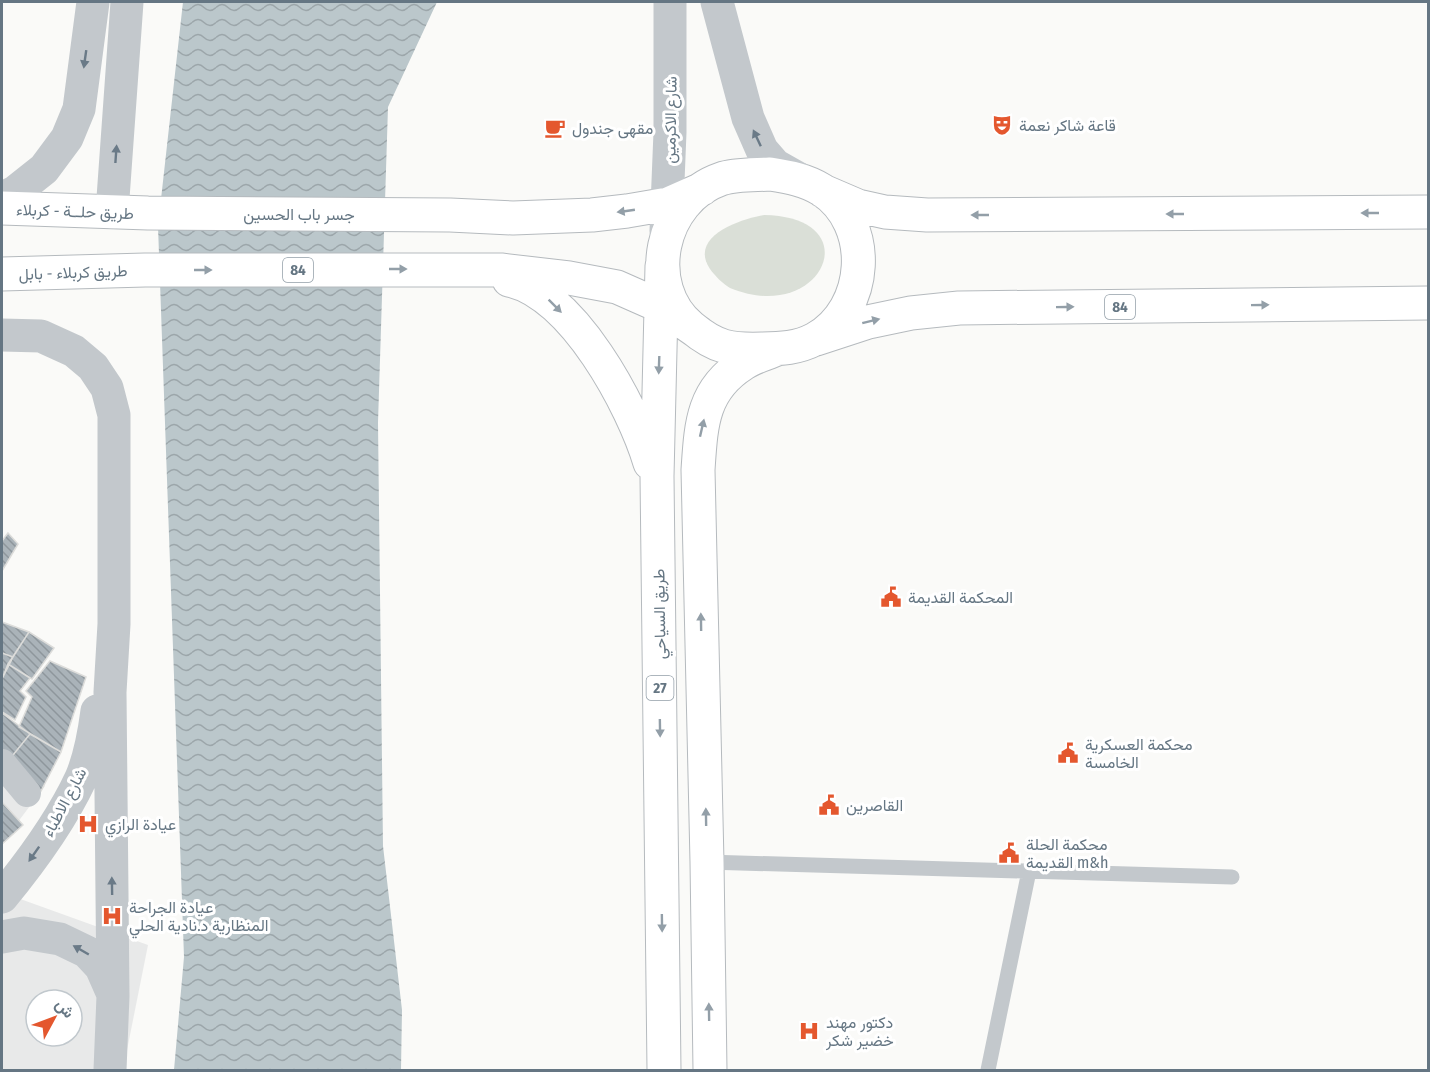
<svg xmlns="http://www.w3.org/2000/svg" width="1430" height="1072" font-family="'Fira Sans Condensed',Vazirmatn,sans-serif">
<style>
.built{fill:#e8e9e9;fill-rule:evenodd}
.green{fill:#dadfd7}
.water{fill:url(#water-waves)}
.building{fill:url(#building-back-hatch);stroke:#dcdcda;stroke-width:1.5}
.lines{fill:none;stroke-linecap:round;stroke-linejoin:round}
.primary-casing{stroke:#b5babe;stroke-width:35}
.service{stroke:#c3c8cc;stroke-width:15}
.minor{stroke:#c3c8cc;stroke-width:28}
.tertiary{stroke:#c3c8cc;stroke-width:33}
.primary{stroke:#fff;stroke-width:33}
.oneway{fill:#6a7a87}
.oneway2{fill:#939fa8}
.labels{text-anchor:middle;stroke-width:6;stroke-linejoin:round;paint-order:stroke}
.shield{fill:#fff;stroke:#939fa8;stroke-width:1.5}
.shield-label{font-size:15px;font-weight:bold;fill:#657683}
.street-label{font-size:16px;fill:#657683;stroke:#fff}
.poi-label{font-size:16px;fill:#657683;stroke:#fff;text-anchor:start}
</style>
<defs>
<pattern id="water-waves" width="16" height="10" patternUnits="userSpaceOnUse" patternTransform="scale(1.5)"><rect width="16" height="10" fill="#bbc7cb"/><path d="M0 5q4-4 8 0t8 0" fill="none" stroke="#9ca6aa"/></pattern>
<pattern id="building-back-hatch" width="6" height="6" patternUnits="userSpaceOnUse" patternTransform="scale(1.5)"><rect width="6" height="6" fill="#aab3b9"/><path d="M-1 5l2 2M0 0l6 6M5-1l2 2" fill="none" stroke="#8e969c"/></pattern>
</defs>
<rect width="100%" height="100%" fill="#fafaf8"/>
<path class="built" d="M2,747L45,786L2,843Z
M12,896L148,945L123,1070H2V911ZM36,1000H72V1036H36Z"/>
<path class="green" d="M764,215C871,217 822,326 730,288C723,284 715,276 710,269C688,236 741,219 764,215Z"/>
<path class="water" d="M183,2H437L388,107L378,423L383,846L402,1010L401,1070H174L184,957L158,226Z"/>
<path class="building" d="M8,533L18,544L2,571V541Z
M2,622L29,632L13,657L2,653Z
M29,632L54,648L32,679L8,664Z
M2,653L13,657L2,679Z
M50,661L86,677L61,752L19,727L32,697L26,691Z
M8,664L30,678L20,691L26,697L15,720L2,712V679Z
M2,713L30,734L9,760L2,753Z
M30,734L61,752L41,791L9,760Z
M2,802L23,825L2,844Z"/>
<g class="lines">
<g class="primary-casing">
<path id="primary" d="M770,174C789,177 806,180 822,190C874,224 869,309 815,339C798,348 781,349 762,349C731,350 716,348 691,327C642,286 660,200 721,179C735,174 755,175 770,174Z
M823,191L858,206L885,212L927,215L1428,212
M2,208L148,213L450,215L513,218L592,215L627,211L668,204L702,189
M662,266L657,476L664,1070
M2,274L145,270H501L569,278L617,287L660,306L699,333
M509,280C573,293 633,406 650,463
M816,339L868,322L911,313L959,308L1428,303
M710,1070L707,862L698,470C701,425 702,390 743,364C753,357 766,354 777,349"/>
</g>
<path class="service" d="M707,862L1232,877
M988,1070L1029,871"/>
<path class="minor" d="M2,763L27,793"/>
<path class="tertiary" d="M717,2L748,118L762,150L775,165L798,178
M2,198L15,192L44,169L67,138L79,109L93,2
M112,212L127,2
M666,231L670,132V2
M2,335L41,336L74,351L93,367L107,388L114,415V624L110,692L113,996L110,1070
M2,897C30,863 62,819 81,778C90,757 94,734 97,711
M2,937L24,933L60,939L87,952L101,967L112,992"/>
<use href="#primary" class="primary"/>
</g>
<defs><path id="oneway-solid" d="M-6-.8H1V-3.2L6.5 0L1 3.2V.8H-6Z" transform="scale(1.5)"/></defs>
<g class="oneway">
<use href="#oneway-solid" transform="translate(85 59) rotate(98)"/>
<use href="#oneway-solid" transform="translate(757 138) rotate(-115)"/>
<use href="#oneway-solid" transform="translate(116 154) rotate(-86)"/>
<use href="#oneway-solid" transform="translate(34 854) rotate(125)"/>
<use href="#oneway-solid" transform="translate(112 886) rotate(-91)"/>
<use href="#oneway-solid" transform="translate(81 950) rotate(-150)"/>
</g>
<g class="oneway2">
<use href="#oneway-solid" transform="translate(626 211) rotate(172)"/>
<use href="#oneway-solid" transform="translate(1370 213) rotate(180)"/>
<use href="#oneway-solid" transform="translate(1175 214) rotate(180)"/>
<use href="#oneway-solid" transform="translate(980 215) rotate(180)"/>
<use href="#oneway-solid" transform="translate(398 269)"/>
<use href="#oneway-solid" transform="translate(203 270)"/>
<use href="#oneway-solid" transform="translate(1260 305) rotate(-1)"/>
<use href="#oneway-solid" transform="translate(555 306) rotate(45)"/>
<use href="#oneway-solid" transform="translate(1065 307) rotate(-1)"/>
<use href="#oneway-solid" transform="translate(871 321) rotate(-14)"/>
<use href="#oneway-solid" transform="translate(659 365) rotate(92)"/>
<use href="#oneway-solid" transform="translate(702 428) rotate(-77)"/>
<use href="#oneway-solid" transform="translate(701 622) rotate(-91)"/>
<use href="#oneway-solid" transform="translate(660 728) rotate(89)"/>
<use href="#oneway-solid" transform="translate(706 817) rotate(-91)"/>
<use href="#oneway-solid" transform="translate(662 923) rotate(89)"/>
<use href="#oneway-solid" transform="translate(709 1012) rotate(-91)"/>
</g>
<defs>
<g id="theatre-bare" transform="scale(1.62)"><path d="M-5-5.5Q0-4 5-5.5V0Q5 5 0 6Q-5 5-5 0ZM-3.3-2.5H-1v1.5H-3.3ZM1-2.5H3.3v1.5H1ZM-2.8 1Q0 5.5 2.8 1Z" fill="#e4572e" stroke="#fff" stroke-width="2.5" paint-order="stroke"/></g>
<g id="cafe-bare" transform="scale(1.62)"><path d="M-5.5-4.5H6V0H3Q3 3.5 0 3.5H-2.5Q-5.5 3.5-5.5 0ZM3-3.2v2h1.7v-2ZM-6 4.5H4V6H-6Z" fill="#e4572e" stroke="#fff" stroke-width="2.5" paint-order="stroke"/></g>
<g id="civic-bare" transform="scale(1.62)"><path d="M-.6-6.5H3V-4.5H.6V-3L4-1V1h2V6H-6V1h2V-1L-.6-3ZM-1.2 2.5V6h2.4V2.5Z" fill="#e4572e" stroke="#fff" stroke-width="2.5" paint-order="stroke"/></g>
<g id="hospital-bare" transform="scale(1.62)"><path d="M-5-5h3v3.5h4V-5h3V5h-3V1.5h-4V5h-3Z" fill="#e4572e" stroke="#fff" stroke-width="2.5" paint-order="stroke"/></g>
</defs>
<g fill-rule="evenodd">
<use href="#theatre-bare" x="1002" y="125"/>
<use href="#cafe-bare" x="555" y="128"/>
<use href="#civic-bare" x="891" y="597"/>
<use href="#civic-bare" x="1068" y="753"/>
<use href="#civic-bare" x="829" y="805"/>
<use href="#hospital-bare" x="88" y="824"/>
<use href="#civic-bare" x="1009" y="853"/>
<use href="#hospital-bare" x="112" y="916"/>
<use href="#hospital-bare" x="809" y="1031"/>
</g>
<g class="labels">
<g class="shield">
<rect x="283" y="258" width="30" height="24" rx="4.5"/>
<rect x="1105" y="295" width="30" height="24" rx="4.5"/>
<rect x="646.5" y="676" width="27" height="24" rx="4.5"/>
</g>
<g class="shield-label">
<text x="298" y="275">84</text>
<text x="1120" y="312">84</text>
<text x="660" y="693">27</text>
</g>
<g class="street-label">
<text transform="translate(670 120) rotate(-89)" y="6">شارع الاكرمين</text>
<text transform="translate(75 211) rotate(2)" y="6">طريق حلــة - كربلاء</text>
<text x="299" y="220">جسر باب الحسين</text>
<text transform="translate(73 272) rotate(-2)" y="6">طريق كربلاء - بابل</text>
<text transform="translate(659 614) rotate(-91)" y="6">طريق السياحي</text>
<text transform="translate(64 802) rotate(-62)" y="6">شارع الاطباء</text>
</g>
<g class="poi-label">
<text x="1019" y="131">قاعة شاكر نعمة</text>
<text x="572" y="134">مقهى جندول</text>
<text x="908" y="603">المحكمة القديمة</text>
<text x="1085" y="750">محكمة العسكرية<tspan x="1085" dy="18">الخامسة</tspan></text>
<text x="846" y="811">القاصرين</text>
<text x="105" y="830">عيادة الرازي</text>
<text x="1026" y="850">محكمة الحلة<tspan x="1026" dy="18">القديمة m&amp;h</tspan></text>
<text x="129" y="913">عيادة الجراحة<tspan x="129" dy="18">المنظارية د.نادية الحلي</tspan></text>
<text x="826" y="1028">دكتور مهند<tspan x="826" dy="18">خضير شكر</tspan></text>
</g>
</g>
<rect width="1430" height="1072" fill="none" stroke="#657683" stroke-width="6"/>
<g transform="translate(54 1018) rotate(49)"><circle r="28" fill="#ffffff" stroke="#c1c8cd" stroke-width="1.5"/>
<path d="M0-4.5L10 22L0 15L-10 22Z" fill="#e4572e"/>
<text y="-9" font-size="16" font-weight="bold" text-anchor="middle" fill="#657683">ش</text>
</g>
</svg>
